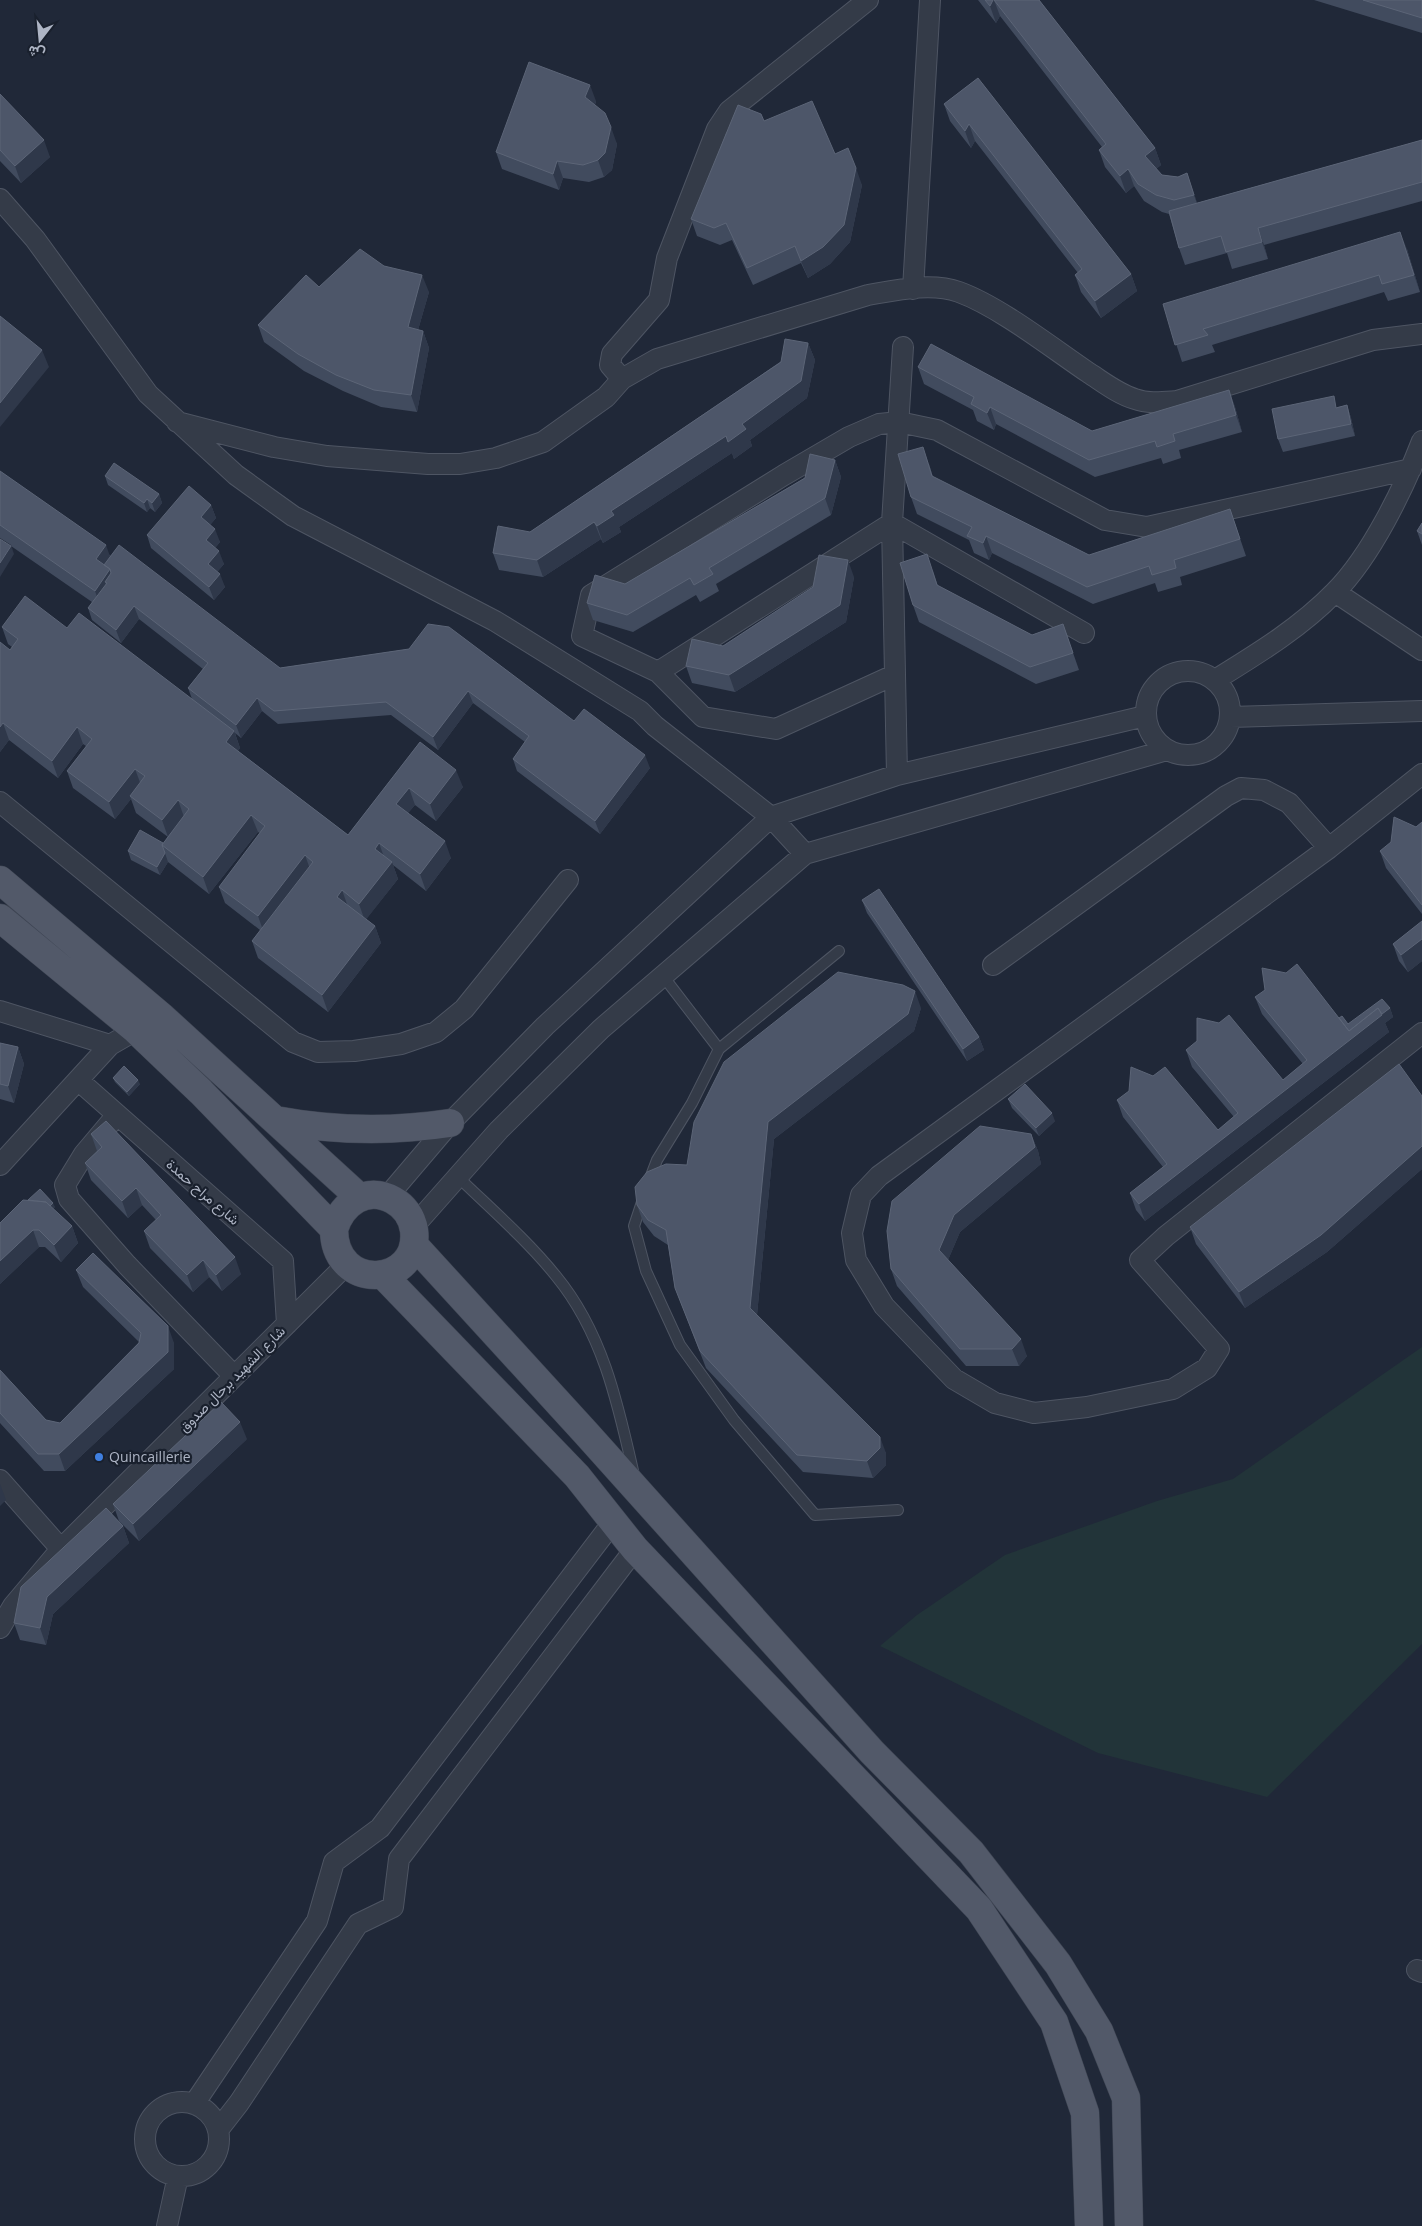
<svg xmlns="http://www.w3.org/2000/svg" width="1422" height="2226" font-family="'Open Sans',Vazirmatn,sans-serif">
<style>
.green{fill:#223439}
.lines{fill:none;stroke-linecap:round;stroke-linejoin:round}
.service-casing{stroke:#4e5563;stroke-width:12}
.minor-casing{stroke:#4e5563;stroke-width:22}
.primary-casing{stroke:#3d4452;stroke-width:29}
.service{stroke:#343b48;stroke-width:10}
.minor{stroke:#343b48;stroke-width:20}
.primary{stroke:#525969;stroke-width:28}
.wall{fill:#414b5e}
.shaded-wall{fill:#2f384a}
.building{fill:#4d5669;stroke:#5c6577}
.shop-dot{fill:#3f7fe0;stroke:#19202d;stroke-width:2}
.labels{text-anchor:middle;stroke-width:4.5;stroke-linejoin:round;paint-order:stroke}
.street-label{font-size:14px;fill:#aeb5c5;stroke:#19202d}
.poi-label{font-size:14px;fill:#aeb5c5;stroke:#19202d;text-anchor:start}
</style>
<rect width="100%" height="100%" fill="#202838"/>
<path class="green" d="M1422,1347V1644L1267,1797L1098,1753L880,1646L917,1615L1005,1555L1157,1501L1233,1479Z"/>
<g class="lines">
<g class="service-casing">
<path id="service" d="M663,976L719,1049L839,951
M457,1176C490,1208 527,1240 556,1276C603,1333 618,1404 634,1475
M649,1181L657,1160L692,1103L719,1049
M643,1199L634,1226L646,1271L680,1345L734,1420L815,1515L898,1510"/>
</g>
<g class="minor-casing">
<path id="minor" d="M0,199L35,239L148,394L236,475L293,516L495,621L640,711L655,726L771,817L805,854
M913,289L930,0
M622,379L610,365L612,354L659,300L667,258L717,129L729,111L868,0
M177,422L274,447L327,456L428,464H460L496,458L543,442L606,397L622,379L657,359L868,295C897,290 931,282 959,292C1000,307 1052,348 1089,373C1103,382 1118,394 1135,399C1148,404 1163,402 1177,401L1373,340L1422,334
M1335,592L1422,650
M1146 713a42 42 0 1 1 84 0a42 42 0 1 1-84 0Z
M658,672L892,523L1084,633
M894,675L776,729L703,717L658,672L582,636L591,595L784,475L849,437L879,424L899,422L937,430L1105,520L1147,527L1411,469
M1215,680C1257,654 1300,628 1335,592C1371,556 1404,488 1422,441
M1231,717L1422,711
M1422,774L1329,848L879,1176L861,1195L852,1233L856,1260L884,1306L954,1379L995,1403L1034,1413L1087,1407L1173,1389L1207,1368L1219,1349L1140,1260L1166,1236L1422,1033
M897,775L892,523L903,347
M0,802L293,1042L318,1052L354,1051L401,1044L436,1032L464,1009L568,880
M993,965L1226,796L1241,788L1264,790L1289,803L1329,848
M0,1011L110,1045L136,1030
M78,1080L283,1261L287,1324
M116,1116L84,1154L65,1185L69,1199L127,1265L234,1376
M0,1165L110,1045
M387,1197L450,1123L545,1026L771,817L897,775L1145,716
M414,1226L499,1130L601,1029L805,854L1167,750
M0,1480L61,1549
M0,1628L13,1606L61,1549L346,1265
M1417,1970L1422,1972
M145 2139a37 37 0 1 1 74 0a37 37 0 1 1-74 0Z
M194,2104L317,1921L334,1862L380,1828L613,1522
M218,2130L239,2103L358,1924L393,1907L399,1859L635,1549
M167,2226L178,2176"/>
</g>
<g class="primary-casing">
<path id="primary" d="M0,880L162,1017L359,1197
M0,918L136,1030L201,1092L334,1229C334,1294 421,1286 414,1230C412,1217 404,1206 393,1200C366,1185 342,1204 334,1229
M275,1120C334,1131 391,1132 450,1123
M414,1245L585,1432L872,1752L971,1852L1058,1964L1099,2031L1126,2098L1129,2226
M383,1275L577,1476L635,1549L979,1909L1054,2022L1085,2113L1089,2226"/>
</g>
<use href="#service" class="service"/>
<use href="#minor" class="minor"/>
<use href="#primary" class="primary"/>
</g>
<path class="wall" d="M978,0H1039L1155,148L1161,165L1156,169L1162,175L1178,177L1187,173L1197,203L1422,140V201L1264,245L1268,259L1232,269L1227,253L1185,265L1179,248L1169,214L1162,212L1144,201L1134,186L1126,193L1105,167L1099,150L1102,147L1000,16L996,23Z
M1314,0H1422V33Z
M978,78L1131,274L1137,291L1101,318L1081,292L1075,275L1078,273L975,141L971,148L950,121L944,104Z
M0,94L50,157L21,183L0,161Z
M596,101L595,105L617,144L612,170L604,177L589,182L563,178L559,190L502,169L496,152Z
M764,121L835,154L862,185L850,242L830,264L808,278L801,263L753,285L732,240L720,245L697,236L691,219Z
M1407,249L1420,292L1388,301L1384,292L1212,345L1215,352L1182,362L1163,304Z
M384,266L429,292L418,330L423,331L429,348L417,412L381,407L343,391L304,371L264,342L258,325L319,287Z
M808,343L815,360L807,398L750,440L752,446L734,459L732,453L619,527L621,532L603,543L601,539L543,577L499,570L493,553L530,532Z
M918,367L1092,431L1229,390L1235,407L1242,432L1179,450L1181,458L1163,464L1161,458L1095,477L996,424L994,430L977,421L973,410L924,384Z
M1347,405L1351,418L1355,436L1283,452L1278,439L1338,407Z
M835,460L841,477L831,515L716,584L719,591L700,602L696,595L633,632L593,620L587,603L625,584Z
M929,464L933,477L1089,555L1230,509L1246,556L1180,577L1182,585L1158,592L1155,583L1093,604L992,553L989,560L974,553L969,540L917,514L911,497Z
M0,471L111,556L280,668L409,649L574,721L650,768L600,834L517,771L513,759L525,742L473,703L438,750L391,715L278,724L262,711L241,738L235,733L240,748L238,751L348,835L420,742L463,787L436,821L415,805L408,813L451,858L426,891L393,865L398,879L366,919L375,926L381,943L328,1012L258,958L252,941L260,930L225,903L219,887L260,833L258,832L209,894L168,862L160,875L131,860L128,851L163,843L168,837L136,813L131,799L115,819L73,788L67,771L86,746L83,744L58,778L9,740L0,752L10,650L12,647L8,644L2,627L67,628L192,699L188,688L203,669L139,619L121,643L92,620L88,608L92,602L11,546L14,554L11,545L0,538Z
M105,476L159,494L162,503L155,512L150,508L147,512L108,485Z
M211,505L216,518L210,525L220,542L215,548L224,564L217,572L225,587L214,600L151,548L147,535Z
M1422,523V545L1417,531Z
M933,571L938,586L1032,635L1063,624L1079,670L1036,684L919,622L913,605Z
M854,577L846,622L735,692L692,683L686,666Z
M1422,822V914L1386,868L1380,851L1416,827Z
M862,900L979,1037L984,1050L967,1061L867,913Z
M1422,921V961L1408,972L1399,961L1393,944Z
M1255,997L1339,1018L1348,1024L1390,1008L1393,1017L1385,1023L1389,1032L1145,1221L1136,1210L1130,1193L1163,1167L1123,1117L1117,1100L1218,1130L1234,1117L1192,1067L1186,1050L1283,1080L1303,1064L1262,1014Z
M921,1008L914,1031L774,1139L757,1315L886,1453V1465L873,1478L803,1472L706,1368L675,1288L668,1245L654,1236L643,1222L637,1205Z
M0,1043L18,1047L24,1064L14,1103L0,1099Z
M113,1078L140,1084L129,1096L115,1082Z
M1422,1096V1169L1327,1252L1245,1308L1196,1244L1190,1227Z
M1008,1099L1055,1121L1039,1136L1012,1108Z
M91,1134L241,1274L222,1291L209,1277L193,1292L150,1248L144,1231L156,1220L142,1205L128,1218L91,1180L85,1163L97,1151Z
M1031,1134L1038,1151L1041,1164L960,1232L948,1260L1027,1356L1019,1366H966L897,1286L891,1269Z
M55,1207L53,1209L72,1226L78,1243L61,1262L45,1247H39L0,1284V1223Z
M76,1270L174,1343V1369L65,1471H44L0,1423V1370L46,1420L60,1423L139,1342L83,1287Z
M247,1439L139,1541L119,1521L113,1504Z
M123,1526L129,1543L53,1614L46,1645L20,1640L14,1623Z"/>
<path class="shaded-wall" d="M993,0H994L1000,16L996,23L990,6Z
M590,85L596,101L591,114L585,97Z
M969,124L975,141L971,148L965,131Z
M611,127L617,144L612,170L604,177L598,160Z
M44,140L50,157L21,183L15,166Z
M1155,148L1161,165L1151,173L1145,156Z
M557,161L563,178L559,190L553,174Z
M856,168L862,185L850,242L830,264L808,278L801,261Z
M1128,169L1134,186L1126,193L1120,176Z
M1187,173L1193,190L1200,212L1194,195Z
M1258,228L1264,245L1268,259L1262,242Z
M1400,232L1407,249L1420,292L1414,275Z
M1131,274L1137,291L1101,318L1095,301Z
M422,275L429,292L414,344L408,327Z
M423,331L429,348L417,412L411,395Z
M808,343L815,360L807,398L750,440L752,446L734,459L732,453L619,527L621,532L603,543L597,526L611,511L742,424Z
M42,350L49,367L0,427V403Z
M1229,390L1235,407L1242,432L1236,415Z
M1347,405L1351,418L1355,436L1351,424Z
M990,407L996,424L994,430L987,413Z
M923,447L929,464L938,493L932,476Z
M835,460L841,477L831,515L825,498Z
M159,494L162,503L155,512L152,503Z
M147,499L150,508L147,512L144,503Z
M211,505L216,518L206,530L201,517Z
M594,522L601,539L543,577L537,560Z
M215,529L220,542L211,553L206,540Z
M986,536L992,553L989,560L983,543Z
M106,545L112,562L107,570L96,559Z
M11,546L14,554L0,577V563Z
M219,551L224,564L213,577L208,564Z
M927,554L933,571L943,602L937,585Z
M848,560L854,577L846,622L735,692L729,675Z
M110,569L116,586L107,583L105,582L110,595L101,608L95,591Z
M220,574L225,587L214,600L209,587Z
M134,606L139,619L121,643L116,630Z
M468,691L473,703L438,750L433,737Z
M257,698L262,711L241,738L236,725Z
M3,723L9,740L0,752V727Z
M77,727L83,744L58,778L52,761Z
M234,731L240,748L232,759L226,742Z
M645,755L650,768L600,834L595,821Z
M135,769L141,785L130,796L131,799L115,819L109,802Z
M456,770L463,787L436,821L430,804Z
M409,788L415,805L402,820L396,804Z
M178,800L184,817L168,837L162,820Z
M251,815L258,832L209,894L203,877Z
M445,841L451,858L426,891L420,874Z
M379,843L385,860L375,849Z
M165,853L168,862L160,875L157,867Z
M305,855L311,872L264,933L258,916Z
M392,862L398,879L365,921L359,904Z
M342,890L348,907L337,897Z
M375,926L381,943L328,1012L322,995Z
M1422,939V961L1408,972L1401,955Z
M915,991L921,1008L914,1031L774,1139L756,1325L750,1308L768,1122Z
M1390,1008L1393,1017L1385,1023L1389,1032L1145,1221L1139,1204Z
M979,1037L984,1050L967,1061L963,1049Z
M18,1047L24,1064L14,1103L8,1086Z
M138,1080L140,1084L129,1096L127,1092Z
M1052,1113L1055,1121L1039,1136L1036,1128Z
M1031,1134L1038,1151L1041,1164L960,1232L945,1267L939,1250L954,1215Z
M1422,1146V1169L1327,1252L1245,1308L1239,1292Z
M136,1188L142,1205L128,1218L122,1201Z
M53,1203L55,1207L44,1218L42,1214Z
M72,1226L78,1243L61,1262L54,1245Z
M33,1230L39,1247L0,1284V1261Z
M235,1257L241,1274L222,1291L216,1275Z
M203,1260L209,1277L193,1292L187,1275Z
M168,1326L174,1343V1369L65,1471L59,1454Z
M1021,1339L1027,1356L1019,1366L1012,1349Z
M240,1422L247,1439L139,1541L133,1524Z
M880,1437L886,1453V1465L873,1478L867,1461Z
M0,1484L6,1500L0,1506Z
M123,1526L129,1543L53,1614L46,1645L40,1628L47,1597Z"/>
<path class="building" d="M985,0H993L990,6Z
M994,0H1039L1155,148L1145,156L1162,175L1178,177L1187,173L1194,195L1174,200L1156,195L1138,184L1128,169L1120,176L1099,150L1106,144Z
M1363,0H1422V18Z
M529,62L590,85L585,97L605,113L611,127L605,153L598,160L583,165L557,161L553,174L496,152Z
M978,78L1131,274L1095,301L1075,275L1082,269L969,124L965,131L944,104Z
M0,94L44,140L15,166L0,150Z
M812,101L835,154L848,148L856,168L844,225L823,247L801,261L795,246L747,268L726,223L714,228L691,219L738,105L761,114L764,121Z
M1422,140V182L1258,228L1262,242L1226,252L1221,236L1179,248L1169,211Z
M1400,232L1414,275L1382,284L1379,275L1203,329L1208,335L1175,345L1163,304Z
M360,249L384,266L422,275L408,327L423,331L411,395L374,390L336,375L298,354L258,325L306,275L319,287Z
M0,316L42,350L0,403Z
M785,339L808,343L801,381L742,424L746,429L728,442L726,436L611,511L614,515L597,526L594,522L537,560L493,553L498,526L530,532L781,362Z
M931,344L1092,431L1229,390L1236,415L1173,434L1175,441L1157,447L1155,441L1089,460L990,407L987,413L971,404L974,397L918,367Z
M1334,396L1336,408L1347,405L1351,424L1278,439L1272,409Z
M923,447L932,476L1089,555L1230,509L1240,539L1174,560L1176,568L1152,575L1149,566L1087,587L986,536L983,543L967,536L972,527L911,497L898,454Z
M810,454L835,460L825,498L709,568L713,574L694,585L690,578L627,615L587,603L595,575L625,584L805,478Z
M114,463L159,494L152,503L147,499L144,503L105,476Z
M0,471L106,545L96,559L110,569L95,591L0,525Z
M189,486L211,505L201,517L215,529L206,540L219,551L208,564L220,574L209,587L147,535Z
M1422,523V534L1417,531Z
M0,539L11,546L0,563Z
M119,545L280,668L409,649L428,624L449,627L574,721L584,709L645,755L595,821L513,759L529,736L468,691L433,737L386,702L274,711L257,698L236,725L188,688L208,663L134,606L116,630L88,608L107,583L105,582L111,573L110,569L104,565Z
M927,554L937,585L1032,635L1063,624L1073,653L1030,667L913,605L900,563Z
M819,555L848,560L840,605L729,675L686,666L692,639L723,646L813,587Z
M25,596L67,628L79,613L234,731L226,742L348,835L420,742L456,770L430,804L409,788L396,804L445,841L420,874L379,843L375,849L392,862L359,904L342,890L337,897L375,926L322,995L252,941L313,862L305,855L258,916L219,887L265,826L251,815L203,877L162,845L189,809L178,800L162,820L130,796L145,776L135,769L109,802L67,771L92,739L77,727L52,761L3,723L0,727V642L10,650L18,639L2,627Z
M1394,817L1416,827L1422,822V905L1380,851L1391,842Z
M140,830L163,843L162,845L165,853L157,867L128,851Z
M879,889L979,1037L963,1049L862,900Z
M1422,921V939L1401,955L1393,944Z
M1297,964L1349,1031L1378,1008L1382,1015L1139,1204L1130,1193L1167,1164L1117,1100L1129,1091L1131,1067L1153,1076L1165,1067L1218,1130L1238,1113L1186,1050L1197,1041V1018L1219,1023L1229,1015L1283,1080L1307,1060L1255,997L1265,990L1262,968L1286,973Z
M838,972L903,985L915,991L908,1014L768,1122L750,1308L880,1437V1448L867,1461L797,1455L700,1351L675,1288L666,1230L648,1220L637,1205L635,1187L647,1172L666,1164L687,1165L694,1122L724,1062Z
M1382,999L1390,1008L1382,1014L1378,1008L1349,1031L1339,1018L1342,1016L1348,1024Z
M0,1043L18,1047L8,1086L0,1084Z
M1399,1064L1422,1096V1146L1321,1235L1239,1292L1190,1227Z
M124,1066L138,1080L127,1092L113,1078Z
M1025,1084L1052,1113L1036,1128L1008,1099Z
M106,1121L235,1257L216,1275L203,1260L187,1275L144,1231L161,1215L136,1188L122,1201L85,1163L102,1147L91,1134Z
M980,1126L1031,1134L1035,1147L954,1215L939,1250L1021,1339L1012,1349H960L891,1269L887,1231L892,1201Z
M40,1189L53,1203L50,1206L46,1202L28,1200Z
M23,1200L46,1202L72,1226L54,1245L39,1230H33L0,1261V1223Z
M93,1253L168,1326V1352L59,1454H38L0,1413V1370L46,1420L60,1423L139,1343L141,1333L76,1270Z
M221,1402L240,1422L133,1524L113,1504Z
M106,1508L123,1526L47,1597L40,1628L14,1623L21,1587Z"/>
<circle class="shop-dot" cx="99" cy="1457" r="5"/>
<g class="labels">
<g class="street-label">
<text transform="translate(203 1192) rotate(41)" y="5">شارع مراح حمدة</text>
<text transform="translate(232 1379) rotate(-45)" y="5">شارع الشهيد برحال صدوق</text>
</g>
<g class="poi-label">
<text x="109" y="1462">Quincaillerie</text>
</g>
</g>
<g transform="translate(40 40) rotate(196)" stroke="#19202d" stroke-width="4" paint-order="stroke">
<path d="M0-4L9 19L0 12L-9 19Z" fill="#aeb5c5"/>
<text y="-8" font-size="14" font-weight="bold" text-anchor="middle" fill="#aeb5c5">ش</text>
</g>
</svg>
